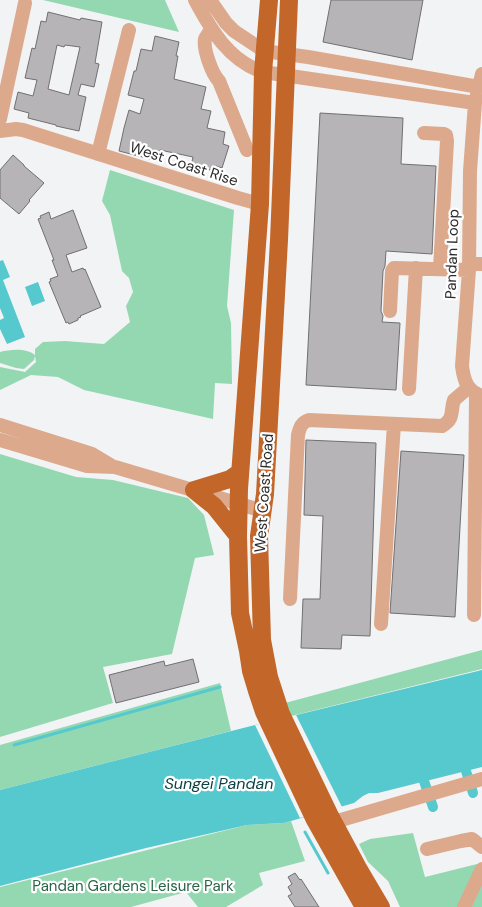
<svg xmlns="http://www.w3.org/2000/svg" width="482" height="907" font-family="'DM Sans',sans-serif">
<style>
.green{fill:#94d8b2}
.water{fill:#56c9ce}
.pier{fill:#f2f3f5}
.lines{fill:none;stroke-linecap:round;stroke-linejoin:round}
.stream{stroke:#56c9ce;stroke-width:3}
.canal{stroke:#56c9ce;stroke-width:10}
.building{fill:#b6b4b6;stroke:#716f71;fill-rule:evenodd}
.minor{stroke:#dda98c;stroke-width:14}
.major{stroke:#c3662a;stroke-width:18}
.labels{text-anchor:middle;stroke-width:4.5;stroke-linejoin:round;paint-order:stroke}
.street-label{font-size:15px;fill:#2b2b2c;stroke:#fff}
.park-label{font-size:15px;fill:#286446;stroke:#fff}
.water-label{font-size:16px;font-style:italic;fill:#0c4244;stroke:#fff}
</style>
<rect width="100%" height="100%" fill="#f2f3f5"/>
<path class="green" d="M43,0H165L179,32Z
M110,170L234,210L227,306L231,323L232,384L215,383L213,419L84,390L58,377L31,375L0,390V367L25,372L36,362L35,356L34,360L24,369L16,368L0,363V352C11,349 27,348 35,355V349L43,342L65,341L104,344L130,322L126,306L133,292L129,278L122,271L110,215L102,201Z
M0,454L76,477L113,480L188,498L204,515L214,555L195,558L172,654L103,667L113,703L0,737Z
M482,650V669L291,716L285,703Z
M220,683L231,731L0,790V745Z
M291,821L305,861L259,873L263,885L226,907H198L186,892L131,907H0V887L247,825L284,823Z
M413,833L425,877L477,864L480,873L482,869V907H400L388,881L368,862L359,844L370,839Z"/>
<path class="water" d="M3,260L10,277L3,280L25,337L7,344L0,329V320L4,318L0,308V261Z
M38,282L45,301L32,306L25,287Z
M482,670V767L378,793H369L363,796L354,803L284,823L247,825L146,848L0,886V790L255,725Z"/>
<path class="pier" d="M296,715L342,807L300,818L255,725Z"/>
<g class="lines">
<path class="stream" d="M14,745L220,687
M305,832L328,873"/>
<path class="canal" d="M466,771L473,793
M424,781L433,807"/>
</g>
<path class="building" d="M331,0H423L412,60L323,42Z
M48,12L80,20L81,18L102,22L95,63L99,64L94,87L81,84L78,95L86,97L79,131L56,126V125L28,118L29,113L14,109L18,92L33,96L37,80L25,78L32,48L35,49L41,21L46,22ZM57,45L64,47L65,45L80,47L69,95L48,89Z
M155,36L179,42L176,56H178L174,79L206,87L201,109L211,111L207,128L225,132L223,144L229,146L222,168L216,166L215,171L191,166L193,157L160,150L158,161L119,151L124,128L129,110L140,114L144,99L128,95L134,71H136L141,49L152,51Z
M320,113L403,118L401,164L436,166L432,254L386,251L385,266L383,271L381,311L383,316L382,322L400,323L396,390L306,385Z
M13,155L24,165V166L44,183L29,200L30,201L19,214L0,198V170Z
M73,210L87,248L66,255L72,272L83,268L84,270L85,269L101,307L80,316L81,317L78,318V320L69,324L68,322L66,323L49,282L51,281L50,279L58,276L52,260H54L38,219L41,218L40,216L49,212L51,219Z
M306,440L376,443L370,636L342,635L341,649L301,648L303,599H320L323,516L304,515Z
M401,451L464,455L455,617L390,613Z
M193,659L199,682L116,703L109,675L164,661L165,666Z
M295,873L300,880L301,879L319,907H295L288,896L292,894L288,887L292,884L288,877Z"/>
<g class="lines">
<path class="minor" d="M195,0C211,30 229,61 263,72L475,103
M210,0L226,23L234,31L264,51L308,57L479,87
M211,29C210,32 206,36 205,39C203,49 212,74 219,81L247,150
M482,74L475,103L470,171L469,270L462,366C464,381 467,391 482,396
M0,119L25,3
M0,131L16,129L23,130L238,198L260,204
M424,133L444,134L446,135L447,141L440,269
M98,154L129,30
M469,264H482
M390,311L392,271L394,268L469,270
M409,389L416,268
M0,425L92,454L112,466
M0,440L87,466L115,467L263,511
M290,599L298,435C300,427 301,423 309,420L442,426C455,419 450,411 454,400L468,388
M474,615L476,394
M381,624L394,424
M334,822L482,779
M427,849L461,841L472,839L482,847
M464,907L482,869"/>
<path class="major" d="M269,0L263,72L260,204L239,489L238,536L240,613L248,651L251,671L257,691L264,712L314,818L364,907
M289,0L279,240L265,494L259,536L262,640L269,677L281,714L329,814L358,868L381,907
M194,490L214,506L238,536
M194,490L230,479L240,472"/>
</g>
<g class="labels">
<g class="street-label">
<text transform="translate(184 164) rotate(18)" y="5">West Coast Rise</text>
<text transform="translate(452 254) rotate(-88)" y="5">Pandan Loop</text>
<text transform="translate(264 493) rotate(-86)" y="5">West Coast Road</text>
</g>
<g class="park-label">
<text x="133" y="891">Pandan Gardens Leisure Park</text>
</g>
<g class="water-label">
<text x="219" y="789">Sungei Pandan</text>
</g>
</g>
</svg>
